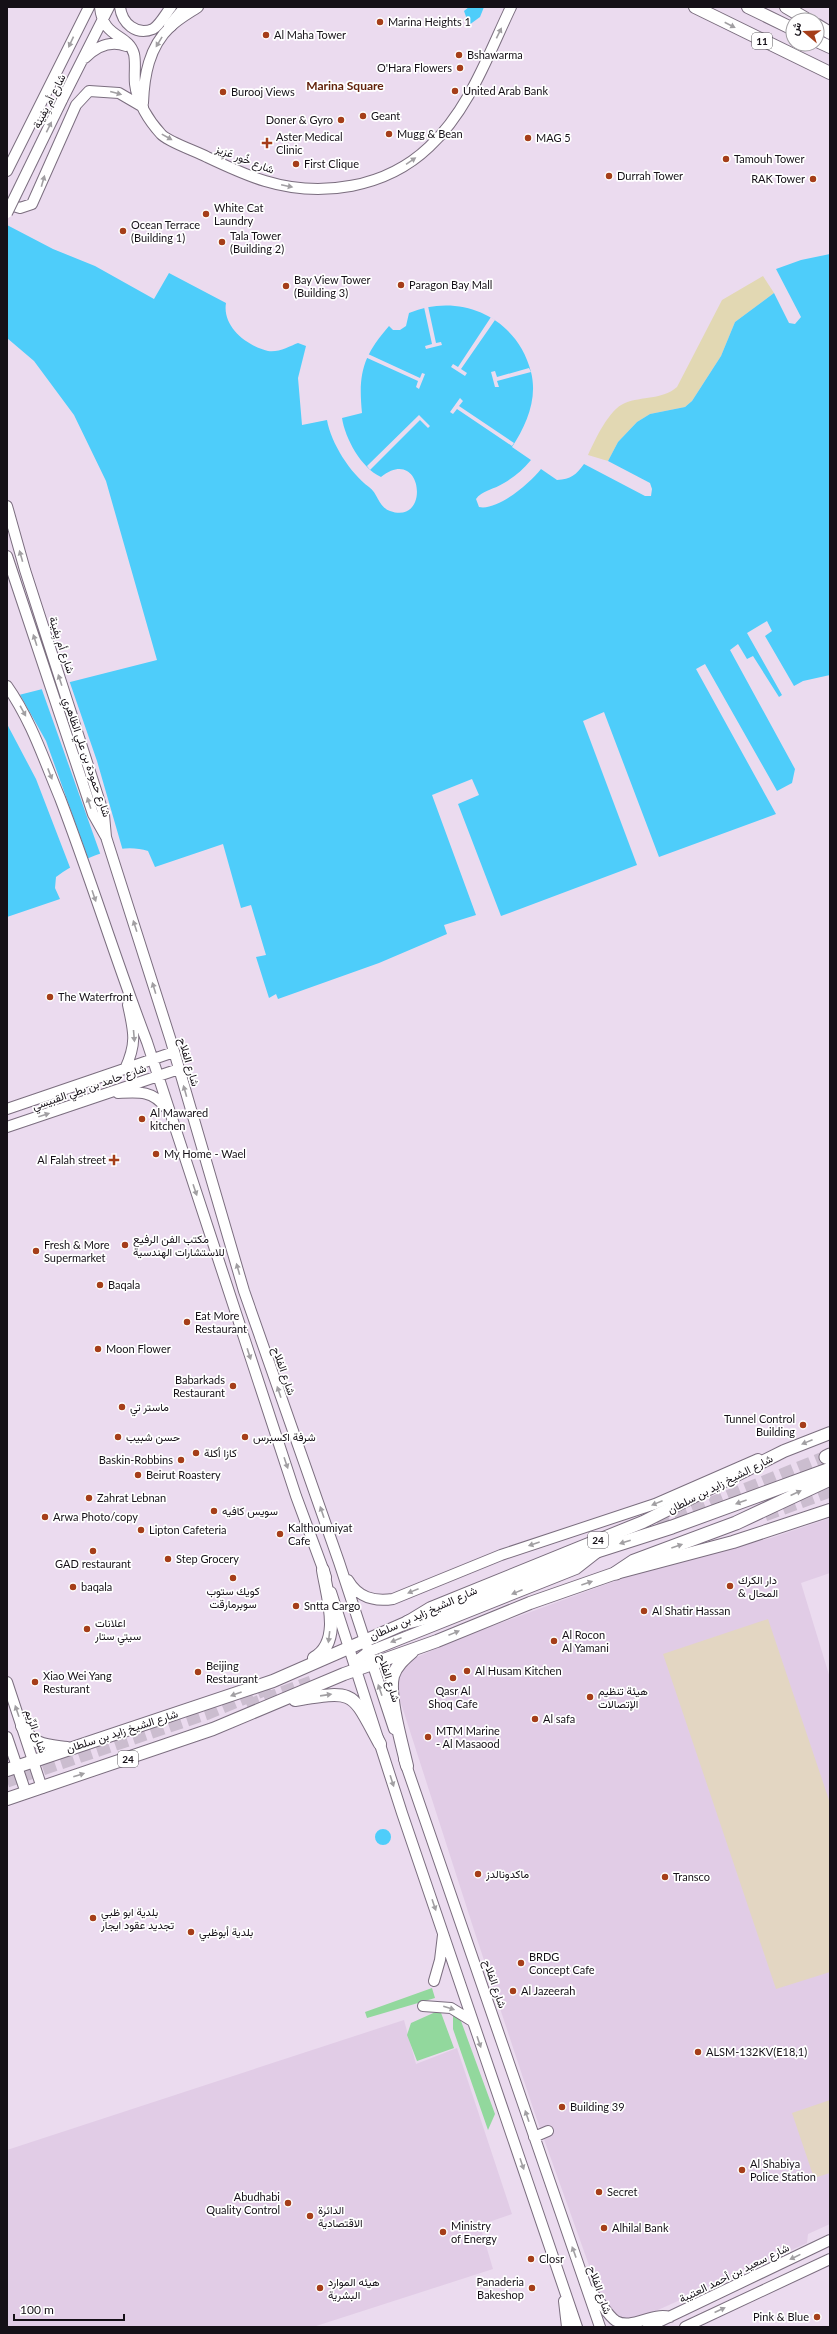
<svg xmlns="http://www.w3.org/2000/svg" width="837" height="2334" font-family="Lato,Vazirmatn,sans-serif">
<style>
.built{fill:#e1cce6}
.education{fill:#e3d6c2}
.green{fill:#92d89d}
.sand{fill:#e2d8b3}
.water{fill:#4ecdfa}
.pier{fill:#ebdbef}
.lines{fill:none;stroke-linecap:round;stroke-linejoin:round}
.highway-tunnel{stroke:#cbbdcf;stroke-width:13;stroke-dasharray:13 6;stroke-linecap:butt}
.secondary-casing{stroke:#7b6e7f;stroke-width:12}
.primary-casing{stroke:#7b6e7f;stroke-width:14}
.highway-casing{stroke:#7b6e7f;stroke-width:15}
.secondary{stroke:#fff;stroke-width:10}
.primary{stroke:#fff;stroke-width:12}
.highway{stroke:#fff;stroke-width:13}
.secondary-bridge-casing{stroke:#7b6e7f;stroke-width:12;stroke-linecap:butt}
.secondary-bridge{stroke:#fff;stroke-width:10}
.oneway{fill:#a19fa2}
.poi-dot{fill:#a53e19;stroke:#fff;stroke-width:1.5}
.labels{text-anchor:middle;stroke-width:3.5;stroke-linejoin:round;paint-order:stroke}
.shield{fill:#fff;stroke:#5b585d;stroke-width:1}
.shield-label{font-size:10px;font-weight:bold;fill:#151017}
.poi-label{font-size:11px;fill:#151017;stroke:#fff;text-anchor:start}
.street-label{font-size:11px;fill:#151017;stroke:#fff}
.neighbourhood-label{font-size:12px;font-weight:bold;fill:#63220b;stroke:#fff}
</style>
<rect width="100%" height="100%" fill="#ebdbef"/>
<path class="built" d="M830,1518V1573L801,1583L830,1678V2224L808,2234L807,2243L649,2314L627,2320L617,2317L600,2296L535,2114L474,1930L398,1694V1680L403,1667L410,1660L468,1635L634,1574L771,1538Z
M404,2020L416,2064L457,2048L512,2214L480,2225L493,2269L313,2327H7V2150Z"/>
<path class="education" d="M768,1619L830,1803V1972L776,1989L663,1654Z
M830,2100V2173L814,2178L792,2113Z"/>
<path class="green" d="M432,1988L435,1998L367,2018L365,2012Z
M440,2010L454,2048L417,2061L407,2035L411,2023Z
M453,2014L461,2021L495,2114L488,2130L453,2029Z"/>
<path class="sand" d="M763,276L774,293L735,322L721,356L692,401L685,407L650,414L637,422L618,442L608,461L588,455C595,440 609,409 625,403C642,396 662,400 677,387L722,300Z"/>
<path class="water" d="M469,7H484L480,17L469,25L464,11Z
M7,225L53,249L95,266L154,299L169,273L226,303C222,327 247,346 268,351C278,353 290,346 298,343L306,346L298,378L302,425L327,420C331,443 350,473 369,487C378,493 378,507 390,511C431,526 423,444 381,477C361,468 345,438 342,418L362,413C358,373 363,356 389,326L393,330H400L406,326L409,313C460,292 517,317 531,372C538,399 526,426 512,447L531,460C523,470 514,477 504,483C495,489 481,491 476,499L479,507C498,511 530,483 541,469L557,480C571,479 576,475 584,464L645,496H651L652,489L650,483L608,461L618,442L637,422L650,414L685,407L692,401L721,356L735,322L774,293L789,323L795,324L801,317L776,269L801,260L830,254V675L803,681L794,686L765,636L772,631L767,621L747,633L782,695L779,697L753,656L747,659L738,644L730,650L795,769L792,783L777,791L705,664L696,669L776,814L659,857L604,712L583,721L637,865L501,916L458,804L479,795L472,779L432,795L476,915L444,925L447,934L379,963L278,999L276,994L269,998L256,957L266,955L251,905L241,908L223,844L155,867L148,851C118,841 79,860 56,877L55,888L60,899L7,917V698L157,660L106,481L74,415L34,361L7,338Z
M375 1837a8 8 0 1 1 16 0a8 8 0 1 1-16 0Z"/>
<path class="pier" d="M428,306L436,343L441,342L442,345L426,349L425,346L432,344L424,307Z
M491,317L495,320L461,369L467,373L465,376L451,367L453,364L458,367Z
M368,354L420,378L422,373L425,374L419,389L416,387L418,381L365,357Z
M529,368L531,372L497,381L499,387H495L491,372L495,371L497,377Z
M460,398L463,401L459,406L514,443L512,446L457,409L453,414L450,412Z
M419,415L430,426L428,428L420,420L370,470L367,466Z
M69,680L97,761L123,851L101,856L41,687Z
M19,693L46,741L89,861L71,870L36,779L7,724V696Z"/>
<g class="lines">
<path class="highway-tunnel" d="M765,1515L830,1491
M640,1532L826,1457
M356,1651L428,1621
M247,1706L311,1682
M7,1781L208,1713L271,1687"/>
<g class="secondary-casing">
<path id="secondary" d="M100,7C103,39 128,33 134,54C136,63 134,74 135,84C137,102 149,121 161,134C168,142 196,151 207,157C226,166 245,175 265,181C321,198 386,188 429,147C469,110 488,55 511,7
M120,7C122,23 136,36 153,29C160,25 166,13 171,7
M85,58C97,46 110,40 126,46
M62,100L109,7
M143,103C144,76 149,47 170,27C178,19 189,13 198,7
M7,171L89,7
M7,204L20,208L32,204L76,105L89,91L119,93L143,107
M7,506L25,570L104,815L106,837
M7,556L93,814L106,837L171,1041L244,1291L339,1562L394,1729
M7,686C31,720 44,760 60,798C91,879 116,961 147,1042L296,1496L326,1577
M125,1069C137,1043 134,1032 128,1005
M118,1093C138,1092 152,1090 165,1107
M7,1109L174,1052
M7,1127L179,1069
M348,1580C358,1597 373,1602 393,1599L501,1555L655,1504L758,1459
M331,1592L402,1813L577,2327
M355,1670L359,1659L368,1652L576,1569L599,1551
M7,1682L42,1788
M7,1737L26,1793
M404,1759L600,2327
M434,1981L440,1960L443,1935
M423,2006L451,2008L472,2021
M534,2137L548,2131
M587,2289C600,2297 605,2314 616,2321C632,2330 651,2312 670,2317
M564,2301L567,2327
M648,2327L830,2240
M685,2327L830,2259"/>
</g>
<g class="primary-casing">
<path id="primary" d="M695,7L830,73
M748,7L793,29
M786,7L808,20
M817,25L830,33
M170,26L186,7
M817,41L830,47
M314,1658C343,1642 327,1596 323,1570
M295,1700C357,1690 351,1691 380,1744
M22,1726C34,1746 45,1745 67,1748
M407,1766C402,1744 388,1696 393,1676C396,1666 404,1659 412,1652
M7,1770L273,1681L408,1622L431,1608L643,1522L784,1451L830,1433
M7,1799L213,1729L344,1674L437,1641L530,1603L616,1573L733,1542L830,1510"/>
</g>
<g class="highway-casing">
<path id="highway" d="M826,1457L830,1455
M616,1573L634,1561L736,1523L830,1479
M408,1622L432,1616L578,1557L672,1527L830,1469"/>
</g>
<use href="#secondary" class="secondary"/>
<use href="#primary" class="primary"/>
<use href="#highway" class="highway"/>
<g class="secondary-bridge-casing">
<path id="secondary-bridge" d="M7,213L62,100"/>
</g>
<use href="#secondary-bridge" class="secondary-bridge"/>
</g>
<defs><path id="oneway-solid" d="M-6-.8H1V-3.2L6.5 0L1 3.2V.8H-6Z"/></defs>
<g class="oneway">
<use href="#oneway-solid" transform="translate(730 25) rotate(27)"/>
<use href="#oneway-solid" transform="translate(499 33) rotate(-64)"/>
<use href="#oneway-solid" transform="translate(71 42) rotate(115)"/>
<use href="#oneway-solid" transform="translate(159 42) rotate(121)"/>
<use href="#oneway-solid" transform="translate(116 93) rotate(15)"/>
<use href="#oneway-solid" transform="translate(49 127) rotate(-64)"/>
<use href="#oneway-solid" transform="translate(167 137) rotate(29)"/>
<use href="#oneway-solid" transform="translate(411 161) rotate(-34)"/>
<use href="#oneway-solid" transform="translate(43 181) rotate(-74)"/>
<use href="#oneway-solid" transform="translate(287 186) rotate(12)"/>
<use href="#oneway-solid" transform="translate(21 556) rotate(-106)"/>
<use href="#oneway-solid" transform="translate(35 640) rotate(-108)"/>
<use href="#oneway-solid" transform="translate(60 680) rotate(-108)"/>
<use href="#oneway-solid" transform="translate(23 711) rotate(61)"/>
<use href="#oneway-solid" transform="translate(50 774) rotate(69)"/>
<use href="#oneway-solid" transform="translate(89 803) rotate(-108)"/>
<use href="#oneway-solid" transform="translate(94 896) rotate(71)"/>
<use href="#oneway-solid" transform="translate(135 926) rotate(-108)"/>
<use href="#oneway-solid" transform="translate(154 988) rotate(-107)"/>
<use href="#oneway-solid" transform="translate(134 1036) rotate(85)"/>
<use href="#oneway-solid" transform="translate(185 1091) rotate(-106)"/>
<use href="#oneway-solid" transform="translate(44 1115) rotate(-18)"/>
<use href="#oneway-solid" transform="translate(195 1190) rotate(71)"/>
<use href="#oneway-solid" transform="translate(238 1269) rotate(-106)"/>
<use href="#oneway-solid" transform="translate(249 1354) rotate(72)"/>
<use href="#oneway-solid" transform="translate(279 1392) rotate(-109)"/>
<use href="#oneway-solid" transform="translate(807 1442) rotate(158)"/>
<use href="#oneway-solid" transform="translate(286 1463) rotate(71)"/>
<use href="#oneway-solid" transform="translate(796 1493) rotate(-25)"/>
<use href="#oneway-solid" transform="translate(741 1502) rotate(160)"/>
<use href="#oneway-solid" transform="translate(657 1503) rotate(158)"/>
<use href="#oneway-solid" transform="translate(322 1512) rotate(-109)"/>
<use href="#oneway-solid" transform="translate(625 1542) rotate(162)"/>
<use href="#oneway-solid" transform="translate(534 1544) rotate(161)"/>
<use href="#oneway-solid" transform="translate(677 1546) rotate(-19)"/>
<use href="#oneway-solid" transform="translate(587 1583) rotate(-19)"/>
<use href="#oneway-solid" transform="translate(413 1591) rotate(158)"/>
<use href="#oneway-solid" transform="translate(517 1592) rotate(158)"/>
<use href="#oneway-solid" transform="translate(454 1633) rotate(-22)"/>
<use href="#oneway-solid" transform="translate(329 1637) rotate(97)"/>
<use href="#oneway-solid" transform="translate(396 1640) rotate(158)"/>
<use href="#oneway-solid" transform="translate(380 1690) rotate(-109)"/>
<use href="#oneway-solid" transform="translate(236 1694) rotate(160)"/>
<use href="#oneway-solid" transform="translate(326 1695) rotate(-8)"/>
<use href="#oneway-solid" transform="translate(17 1711) rotate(-109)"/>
<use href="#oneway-solid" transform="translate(79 1775) rotate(-18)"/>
<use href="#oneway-solid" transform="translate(392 1781) rotate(72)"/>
<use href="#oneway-solid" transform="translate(434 1905) rotate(71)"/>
<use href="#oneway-solid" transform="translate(449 2008) rotate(17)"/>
<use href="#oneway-solid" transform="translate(479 2042) rotate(71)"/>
<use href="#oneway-solid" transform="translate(527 2116) rotate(-109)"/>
<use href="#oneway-solid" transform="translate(522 2164) rotate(71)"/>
<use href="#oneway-solid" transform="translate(574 2252) rotate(-110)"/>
<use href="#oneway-solid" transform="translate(795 2257) rotate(154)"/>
<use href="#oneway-solid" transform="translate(720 2310) rotate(-25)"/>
</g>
<g class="poi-dot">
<circle cx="380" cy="22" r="4"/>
<circle cx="266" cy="35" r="4"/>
<circle cx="459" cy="55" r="4"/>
<circle cx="460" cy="68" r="4"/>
<circle cx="455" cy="91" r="4"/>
<circle cx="223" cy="92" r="4"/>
<circle cx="363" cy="116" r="4"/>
<circle cx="341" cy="120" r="4"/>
<circle cx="389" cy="134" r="4"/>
<circle cx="528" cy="138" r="4"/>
<path d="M265 137h4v4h4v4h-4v4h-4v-4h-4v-4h4z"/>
<circle cx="726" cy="159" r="4"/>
<circle cx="296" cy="164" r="4"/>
<circle cx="609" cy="176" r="4"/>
<circle cx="813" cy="179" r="4"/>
<circle cx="206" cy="214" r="4"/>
<circle cx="123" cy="231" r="4"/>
<circle cx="222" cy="242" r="4"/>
<circle cx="401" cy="285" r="4"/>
<circle cx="286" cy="286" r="4"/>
<circle cx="50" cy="997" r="4"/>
<circle cx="142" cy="1119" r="4"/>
<circle cx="156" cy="1154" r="4"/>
<path d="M112 1154h4v4h4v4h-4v4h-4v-4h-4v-4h4z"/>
<circle cx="125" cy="1245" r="4"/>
<circle cx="36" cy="1251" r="4"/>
<circle cx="100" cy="1285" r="4"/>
<circle cx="187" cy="1322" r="4"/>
<circle cx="98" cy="1349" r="4"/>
<circle cx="233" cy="1386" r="4"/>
<circle cx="122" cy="1407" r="4"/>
<circle cx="803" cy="1425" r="4"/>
<circle cx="118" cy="1437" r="4"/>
<circle cx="245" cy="1437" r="4"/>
<circle cx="196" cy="1453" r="4"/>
<circle cx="181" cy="1460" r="4"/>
<circle cx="138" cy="1475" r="4"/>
<circle cx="89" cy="1498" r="4"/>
<circle cx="214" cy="1511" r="4"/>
<circle cx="45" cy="1517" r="4"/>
<circle cx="141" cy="1530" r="4"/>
<circle cx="280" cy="1534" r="4"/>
<circle cx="93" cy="1551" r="4"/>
<circle cx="168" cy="1559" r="4"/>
<circle cx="233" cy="1578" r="4"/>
<circle cx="730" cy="1586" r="4"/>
<circle cx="73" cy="1587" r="4"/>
<circle cx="296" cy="1606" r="4"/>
<circle cx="644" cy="1611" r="4"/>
<circle cx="87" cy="1629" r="4"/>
<circle cx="554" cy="1641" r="4"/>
<circle cx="467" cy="1671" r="4"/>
<circle cx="198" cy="1672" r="4"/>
<circle cx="453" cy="1678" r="4"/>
<circle cx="35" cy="1682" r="4"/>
<circle cx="590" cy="1697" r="4"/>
<circle cx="535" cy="1719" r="4"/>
<circle cx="428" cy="1737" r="4"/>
<circle cx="478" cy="1874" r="4"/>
<circle cx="665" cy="1877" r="4"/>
<circle cx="93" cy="1918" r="4"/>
<circle cx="191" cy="1932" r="4"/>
<circle cx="521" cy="1963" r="4"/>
<circle cx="513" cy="1991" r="4"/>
<circle cx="698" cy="2052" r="4"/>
<circle cx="562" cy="2107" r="4"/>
<circle cx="742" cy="2170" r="4"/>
<circle cx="599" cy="2192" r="4"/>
<circle cx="288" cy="2203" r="4"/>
<circle cx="310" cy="2216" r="4"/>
<circle cx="604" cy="2228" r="4"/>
<circle cx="443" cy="2232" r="4"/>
<circle cx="531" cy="2259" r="4"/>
<circle cx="320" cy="2288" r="4"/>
<circle cx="532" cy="2288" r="4"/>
<circle cx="817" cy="2317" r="4"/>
</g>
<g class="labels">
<g class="shield">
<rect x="752" y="33" width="20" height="16" rx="3"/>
<rect x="588" y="1532" width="20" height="16" rx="3"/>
<rect x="118" y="1751" width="20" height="16" rx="3"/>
</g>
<g class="shield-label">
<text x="762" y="45">11</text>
<text x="598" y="1544">24</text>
<text x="128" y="1763">24</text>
</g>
<g class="poi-label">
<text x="388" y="26">Marina Heights 1</text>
<text x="274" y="39">Al Maha Tower</text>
<text x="467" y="59">Bshawarma</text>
<text x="452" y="72" text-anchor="end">O'Hara Flowers</text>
<text x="463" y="95">United Arab Bank</text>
<text x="231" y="96">Burooj Views</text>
<text x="371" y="120">Geant</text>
<text x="333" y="124" text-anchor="end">Doner &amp; Gyro</text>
<text x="397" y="138">Mugg &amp; Bean</text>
<text x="276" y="141">Aster Medical<tspan x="276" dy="13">Clinic</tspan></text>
<text x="536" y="142">MAG 5</text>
<text x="734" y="163">Tamouh Tower</text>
<text x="304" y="168">First Clique</text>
<text x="617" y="180">Durrah Tower</text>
<text x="805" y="183" text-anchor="end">RAK Tower</text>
<text x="214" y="212">White Cat<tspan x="214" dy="13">Laundry</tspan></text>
<text x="131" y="229">Ocean Terrace<tspan x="131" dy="13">(Building 1)</tspan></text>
<text x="230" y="240">Tala Tower<tspan x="230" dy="13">(Building 2)</tspan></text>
<text x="294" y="284">Bay View Tower<tspan x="294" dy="13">(Building 3)</tspan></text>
<text x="409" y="289">Paragon Bay Mall</text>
<text x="58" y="1001">The Waterfront</text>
<text x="150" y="1117">Al Mawared<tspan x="150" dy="13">kitchen</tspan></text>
<text x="164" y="1158">My Home - Wael</text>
<text x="106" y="1164" text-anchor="end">Al Falah street</text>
<text x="133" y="1243">مكتب الفن الرفيع<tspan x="133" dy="13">للاستشارات الهندسية</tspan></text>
<text x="44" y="1249">Fresh &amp; More<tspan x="44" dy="13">Supermarket</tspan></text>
<text x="108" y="1289">Baqala</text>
<text x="195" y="1320">Eat More<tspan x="195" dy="13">Restaurant</tspan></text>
<text x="106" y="1353">Moon Flower</text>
<text x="225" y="1384" text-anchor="end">Babarkads<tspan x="225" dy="13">Restaurant</tspan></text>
<text x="130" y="1411">ماستر تي</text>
<text x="795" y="1423" text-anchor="end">Tunnel Control<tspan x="795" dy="13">Building</tspan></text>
<text x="126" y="1441">حسن شبيب</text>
<text x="253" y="1441">شرفة اكسبرس</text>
<text x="204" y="1457">كازا أكلة</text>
<text x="173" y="1464" text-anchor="end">Baskin-Robbins</text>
<text x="146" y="1479">Beirut Roastery</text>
<text x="97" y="1502">Zahrat Lebnan</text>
<text x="222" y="1515">سويس كافيه</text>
<text x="53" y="1521">Arwa Photo/copy</text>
<text x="288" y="1532">Kalthoumiyat<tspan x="288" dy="13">Cafe</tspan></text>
<text x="149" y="1534">Lipton Cafeteria</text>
<text x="176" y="1563">Step Grocery</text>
<text x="93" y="1568" text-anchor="middle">GAD restaurant</text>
<text x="738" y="1584">دار الكرك<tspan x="738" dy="13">&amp; المحال</tspan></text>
<text x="81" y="1591">baqala</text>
<text x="233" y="1595" text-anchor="middle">كويك ستوب<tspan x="233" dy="13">سوبرمارقت</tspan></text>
<text x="304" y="1610">Sntta Cargo</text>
<text x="652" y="1615">Al Shatir Hassan</text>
<text x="95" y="1627">اعلانات<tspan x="95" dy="13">سيتي ستار</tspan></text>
<text x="562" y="1639">Al Rocon<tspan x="562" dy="13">Al Yamani</tspan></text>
<text x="206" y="1670">Beijing<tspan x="206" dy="13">Restaurant</tspan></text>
<text x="475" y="1675">Al Husam Kitchen</text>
<text x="43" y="1680">Xiao Wei Yang<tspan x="43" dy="13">Resturant</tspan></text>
<text x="453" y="1695" text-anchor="middle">Qasr Al<tspan x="453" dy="13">Shoq Cafe</tspan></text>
<text x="598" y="1695">هيئة تنظيم<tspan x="598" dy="13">الإتصالات</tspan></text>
<text x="543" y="1723">Al safa</text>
<text x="436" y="1735">MTM Marine<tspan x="436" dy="13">- Al Masaood</tspan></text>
<text x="486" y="1878">ماكدونالدز</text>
<text x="673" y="1881">Transco</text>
<text x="101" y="1916">بلدية ابو ظبي<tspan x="101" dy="13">تجديد عقود ايجار</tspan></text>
<text x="199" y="1936">بلدية أبوظبي</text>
<text x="529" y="1961">BRDG<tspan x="529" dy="13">Concept Cafe</tspan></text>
<text x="521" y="1995">Al Jazeerah</text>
<text x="706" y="2056">ALSM-132KV(E18,1)</text>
<text x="570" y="2111">Building 39</text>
<text x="750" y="2168">Al Shabiya<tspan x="750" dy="13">Police Station</tspan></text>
<text x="607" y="2196">Secret</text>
<text x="280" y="2201" text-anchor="end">Abudhabi<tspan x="280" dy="13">Quality Control</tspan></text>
<text x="318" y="2214">الدائرة<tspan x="318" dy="13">الاقتصادية</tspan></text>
<text x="451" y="2230">Ministry<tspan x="451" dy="13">of Energy</tspan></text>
<text x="612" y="2232">Alhilal Bank</text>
<text x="539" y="2263">Closr</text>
<text x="328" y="2286">هيئه الموارد<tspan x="328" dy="13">البشرية</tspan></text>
<text x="524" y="2286" text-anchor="end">Panaderia<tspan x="524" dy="13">Bakeshop</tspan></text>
<text x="809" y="2321" text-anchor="end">Pink &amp; Blue</text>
</g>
<g class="street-label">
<text transform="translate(49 101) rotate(-63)" y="4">شارع أم يِفينة</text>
<text transform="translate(245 159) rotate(21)" y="4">شارع خُور عَزِيز</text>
<text transform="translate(62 645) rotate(72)" y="4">شارع أم يِفينة</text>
<text transform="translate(87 757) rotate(71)" y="4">شارع حمودة بن علي الظاهري</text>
<text transform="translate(189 1062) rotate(74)" y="4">شارع الفلاح</text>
<text transform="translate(89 1087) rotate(-19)" y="4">شارع حامد بن بطي القبيسي</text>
<text transform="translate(284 1371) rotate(71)" y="4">شارع الفلاح</text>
<text transform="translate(720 1484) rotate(-27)" y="4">شارع الشيخ زايد بن سلطان</text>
<text transform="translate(423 1613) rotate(-24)" y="4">شارع الشيخ زايد بن سلطان</text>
<text transform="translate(389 1678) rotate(72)" y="4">شارع الفلاح</text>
<text transform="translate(36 1731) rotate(71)" y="4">شارع الرِّيم</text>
<text transform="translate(122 1731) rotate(-18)" y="4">شارع الشيخ زايد بن سلطان</text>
<text transform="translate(495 1984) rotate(71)" y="4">شارع الفلاح</text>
<text transform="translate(734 2273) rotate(-26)" y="4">شارع سعيد بن أحمد العتيبة</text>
<text transform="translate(600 2290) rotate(71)" y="4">شارع الفلاح</text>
</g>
<g class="neighbourhood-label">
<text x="345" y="90">Marina Square</text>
</g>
</g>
<rect width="837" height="2334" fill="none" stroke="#151017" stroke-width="16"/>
<g transform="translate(805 32) rotate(289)"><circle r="19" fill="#ffffff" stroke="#a19fa2"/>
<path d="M0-3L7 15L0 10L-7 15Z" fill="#a53e19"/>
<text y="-6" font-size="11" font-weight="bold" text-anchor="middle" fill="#151017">ش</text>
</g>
<path d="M14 2314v6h110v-6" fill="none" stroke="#151017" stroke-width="2"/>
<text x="20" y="2314" font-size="12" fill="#151017" stroke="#ffffff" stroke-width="3" paint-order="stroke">100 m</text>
</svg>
